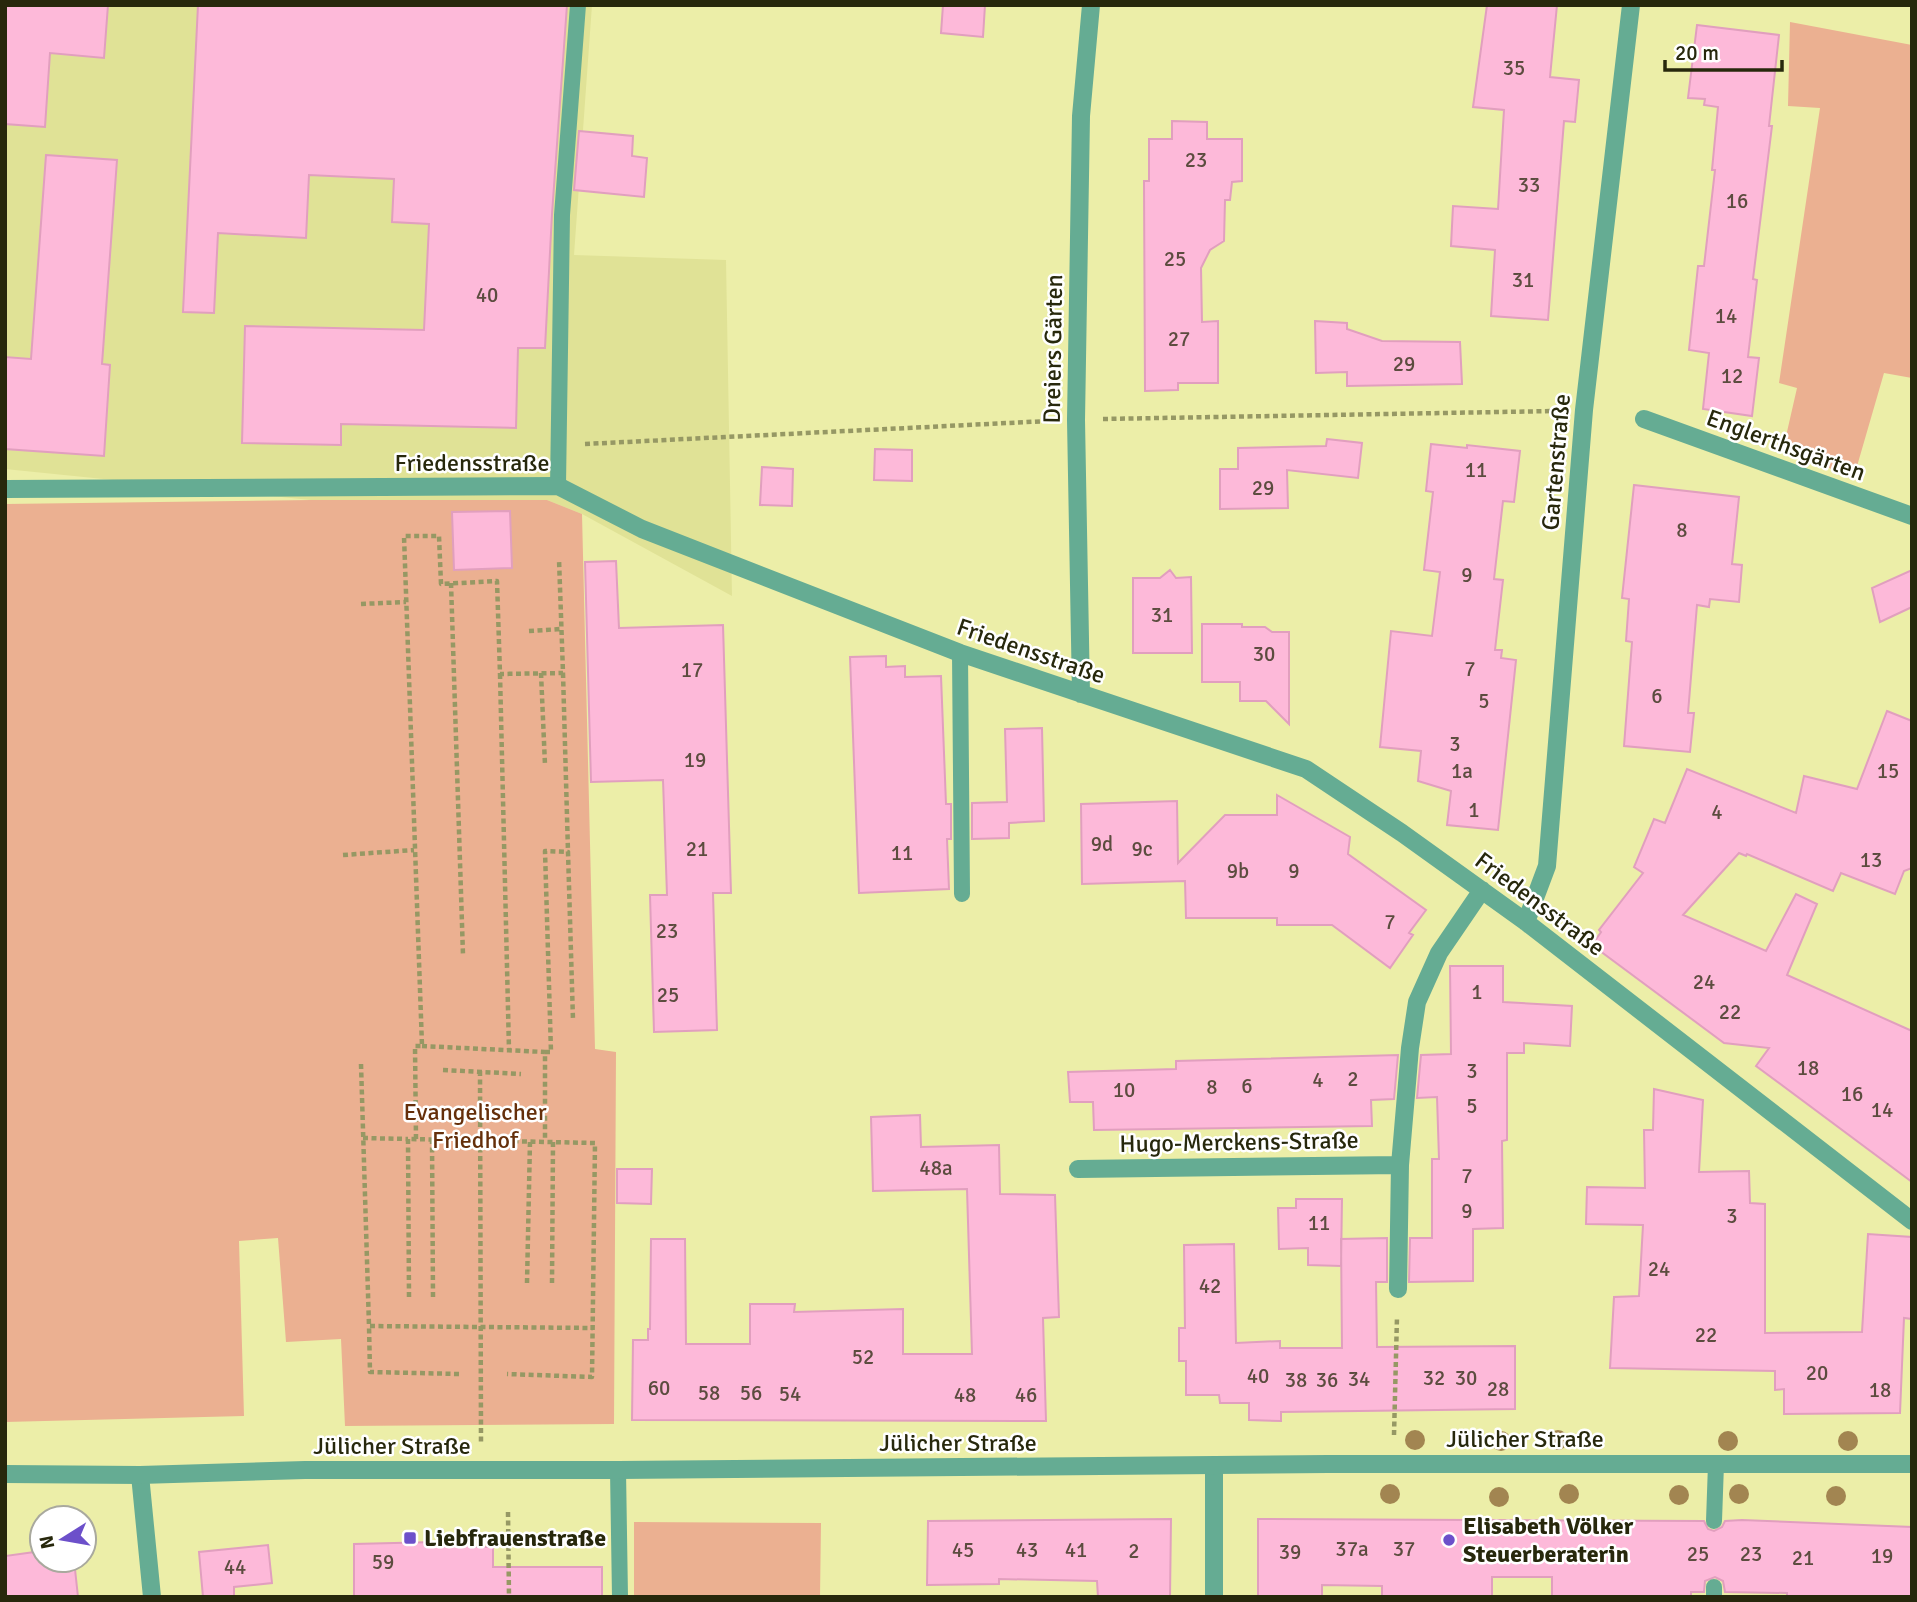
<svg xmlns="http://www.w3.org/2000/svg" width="1917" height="1602" font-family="Signika,sans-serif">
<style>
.built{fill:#e0e296}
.green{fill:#ebb091}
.building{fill:#fdb9d9;stroke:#e19fbe;stroke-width:2}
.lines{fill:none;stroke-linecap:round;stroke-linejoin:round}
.path{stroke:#969864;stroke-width:4.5;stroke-dasharray:5 3.5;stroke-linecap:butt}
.service{stroke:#65ac93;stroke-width:16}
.minor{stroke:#65ac93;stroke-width:18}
.tertiary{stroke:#65ac93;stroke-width:18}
.tree{fill:#a28551}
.poi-dot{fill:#6c50ca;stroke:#fff;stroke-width:2.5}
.labels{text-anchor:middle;stroke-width:5;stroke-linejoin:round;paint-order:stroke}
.number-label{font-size:21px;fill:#5c4c3f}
.street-label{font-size:24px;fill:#27280c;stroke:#fff}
.park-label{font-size:24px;fill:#652f0a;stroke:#fff}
.poi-label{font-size:24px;font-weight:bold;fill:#27280c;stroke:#fff;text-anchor:start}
</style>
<rect width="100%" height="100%" fill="#eceea8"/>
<path class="built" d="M5,5H592L574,255L726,260L732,596L582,514L547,500H311L5,469Z"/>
<path class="green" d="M1790,22L1912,45V378L1884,373L1853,480L1784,445L1797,388L1779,383L1820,108L1788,106Z
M311,500H547L582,514L595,1049L616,1052L614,1424L345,1426L341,1339L286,1342L278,1238L239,1241L244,1416L5,1422V504Z
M634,1522L821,1523L820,1597H634Z"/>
<path class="building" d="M5,5H108L104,58L50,53L45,127L5,124Z
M198,5H567L552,214L545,348H518L516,428L341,424V445L242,443L245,326L424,330L429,224L392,222L394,179L309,175L306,238L218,233L214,313L183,312Z
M943,5H985L983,37L941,33Z
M1487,5H1557L1550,77L1579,80L1575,122L1564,121L1548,320L1491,316L1495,250L1451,246L1453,206L1498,209L1504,110L1473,107Z
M1697,25L1779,35L1769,126H1772L1753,279L1757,280L1748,357L1759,358L1752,416L1703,409L1709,353L1689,350L1698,266H1704L1715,170H1712L1718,107L1704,105L1705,99L1688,98Z
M1172,121L1207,122V139H1242V181L1232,182L1230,200H1225L1224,241L1210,250L1201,268L1202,322L1218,321V383H1178V390L1145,391L1144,181H1149V139H1172Z
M579,131L633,136L632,156L647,158L644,197L574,190Z
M46,155L117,160L102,364L110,365L104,456L5,449V357L31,359Z
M1315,321L1347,323V329L1382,341L1460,342L1462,384L1347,386V372L1316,373Z
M1327,439L1362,443L1358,478L1287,470L1288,508L1220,509V469H1238V448L1326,446Z
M1431,444L1467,448V445L1520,451L1514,502L1503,501L1494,579L1503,580L1495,650H1502L1501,658L1516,660L1498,830L1447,825L1451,791L1418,781L1421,751L1380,747L1391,631L1432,636L1440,572L1424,570L1433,492L1426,491Z
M875,449L912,450V481L874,480Z
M762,467L793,469L792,506L760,505Z
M1634,485L1739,497L1732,564L1742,565L1739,602L1710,599L1709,607L1697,605L1688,713H1694L1690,752L1624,746L1632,642L1626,641L1629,599L1622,598Z
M510,511L512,568L454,570L452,512Z
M616,561L619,628L723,625L731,893H713L717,1030L654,1032L650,895H667L663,780L591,782L585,562Z
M1170,570L1176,578L1191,577L1192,653H1133V578H1160Z
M1912,570V607L1880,622L1872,588Z
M1202,624H1242V627H1265L1272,632H1289V724L1266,701H1240V682H1202Z
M886,656V667L905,666V677L941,676L946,804H951V839H947L949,889L859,893L850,657Z
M1887,711L1912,721V868L1904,871L1895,894L1841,873L1833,891L1747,854L1746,856L1739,853L1683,915L1766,951L1796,894L1817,904L1787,975L1912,1031V1182L1756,1066L1769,1048L1724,1043L1592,945L1601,932L1599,930L1643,873L1634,867L1654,819L1665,823L1687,769L1796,813L1804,776L1857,789Z
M1042,728L1044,821L1009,823V838L972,839V803L1007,802L1005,729Z
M1277,795L1350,837L1348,854L1426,910L1409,933L1413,935L1390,968L1332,925H1277V918H1186L1185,881L1082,884L1081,804L1177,801L1178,863L1225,815H1277Z
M1450,966H1503V1002L1572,1006L1570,1046L1524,1043V1053H1507V1140L1502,1141L1503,1228L1473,1229V1281L1409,1282L1410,1238H1432V1159H1439L1437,1097L1417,1098L1421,1055L1451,1054Z
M1398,1055L1394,1099L1371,1100L1372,1126L1094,1130L1093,1102H1070L1068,1072L1176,1069V1061Z
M1654,1089L1703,1100L1699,1172L1749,1171L1750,1203L1765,1204V1333L1862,1332L1868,1234L1912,1237V1319L1904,1318L1900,1413L1784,1414V1389L1775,1390V1371L1610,1368L1614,1297L1639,1296L1643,1225L1586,1224L1587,1187L1645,1188L1644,1130H1653Z
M920,1115L921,1147L999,1145L1000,1194L1055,1195L1059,1317L1043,1318L1046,1421L632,1420L633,1340H648V1329H650L651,1239H685L686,1344H750V1304H795L794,1312L903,1309V1354H972L967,1189L873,1191L871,1117Z
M617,1169H652L651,1204L617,1203Z
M1296,1199H1342L1341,1266L1308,1265V1248L1279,1249L1278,1208H1296Z
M1387,1238V1282H1376L1377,1347L1515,1346V1409L1281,1412V1421L1249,1420V1403H1220L1219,1395H1186V1361H1179V1328H1185L1184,1245L1234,1244L1236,1343L1280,1341V1348H1342L1341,1239Z
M1171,1519L1170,1597H1098L1097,1581L999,1579V1584L927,1585L928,1521Z
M1258,1519L1704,1521L1708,1529L1714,1531L1722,1527L1725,1521L1742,1520L1912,1527V1597H1787V1593L1725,1592L1723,1581L1715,1577L1705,1581L1704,1592H1691V1597H1552V1577H1492V1597H1382V1586L1322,1585V1597H1258Z
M475,1541V1547H493V1567H602V1597H354V1544Z
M268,1545L272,1583L234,1587V1597H203L199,1552Z
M42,1551V1560H74L78,1597H5V1556Z"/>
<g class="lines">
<path class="path" d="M1103,419L1556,411
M585,444L1048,421
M451,583L463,955
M361,604L406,602
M529,631L561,629
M541,673L545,765
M563,673L568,852
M500,674L509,1050
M343,855L414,850
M422,1046L545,1052V1141
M545,1052H551L545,851L568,852L573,1020
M361,1064L369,1326
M443,1070L521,1074
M480,1071L481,1442
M363,1138L408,1139
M416,1139L415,1046H422L404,536H439L441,584L497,581L500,674L563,673L559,559
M432,1139L433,1298
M527,1283L530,1141
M552,1283L553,1142
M409,1297L408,1139L595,1143L592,1377L507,1374
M459,1374L370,1372L369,1326L593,1328
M1394,1435L1397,1317
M508,1512L509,1597"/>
<path class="service" d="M558,486L562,215L578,5
M960,653L962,894
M618,1470L620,1597
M1714,1521L1716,1464
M1714,1597V1587"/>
<path class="minor" d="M1644,419L1912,516
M5,489L558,486L642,529L960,653L1306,769L1402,833L1526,922L1912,1221
M1081,694L1076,420L1081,116L1091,5
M1526,922L1547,866L1584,410L1631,5
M1078,1169L1400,1165
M1398,1289L1400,1165L1410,1048L1417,1002L1439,953L1482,890
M1214,1465V1597
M140,1475L152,1597"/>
<path class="tertiary" d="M5,1474L140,1475L305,1470H618L1328,1464H1912"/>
</g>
<g class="tree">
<circle cx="1415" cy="1440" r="10"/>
<circle cx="1558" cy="1440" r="10"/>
<circle cx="1501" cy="1441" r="10"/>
<circle cx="1728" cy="1441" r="10"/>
<circle cx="1848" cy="1441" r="10"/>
<circle cx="1390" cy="1494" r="10"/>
<circle cx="1569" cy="1494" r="10"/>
<circle cx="1739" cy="1494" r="10"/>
<circle cx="1679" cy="1495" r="10"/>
<circle cx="1836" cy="1496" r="10"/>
<circle cx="1499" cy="1497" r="10"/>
</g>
<g class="poi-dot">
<rect x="403" y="1531" width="14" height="14" rx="3.5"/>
<circle cx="1449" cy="1540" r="7"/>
</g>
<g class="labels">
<g class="number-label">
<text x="1514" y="75">35</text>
<text x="1196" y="167">23</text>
<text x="1529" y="192">33</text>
<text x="1737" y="208">16</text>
<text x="1175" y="266">25</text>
<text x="1523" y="287">31</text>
<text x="487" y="302">40</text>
<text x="1726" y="323">14</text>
<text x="1179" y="346">27</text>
<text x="1404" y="371">29</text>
<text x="1732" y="383">12</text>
<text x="1476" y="477">11</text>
<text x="1263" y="495">29</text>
<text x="1682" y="537">8</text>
<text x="1467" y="582">9</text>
<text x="1162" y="622">31</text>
<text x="1264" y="661">30</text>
<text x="1470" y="676">7</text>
<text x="692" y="677">17</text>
<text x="1657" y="703">6</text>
<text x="1484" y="708">5</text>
<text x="1455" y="751">3</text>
<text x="695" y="767">19</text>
<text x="1462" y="778">1a</text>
<text x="1888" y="778">15</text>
<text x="1474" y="817">1</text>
<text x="1717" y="819">4</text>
<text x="1102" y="851">9d</text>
<text x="697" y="856">21</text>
<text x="1142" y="856">9c</text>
<text x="902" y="860">11</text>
<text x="1871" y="867">13</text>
<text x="1238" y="878">9b</text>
<text x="1294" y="878">9</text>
<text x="1390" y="929">7</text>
<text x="667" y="938">23</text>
<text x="1704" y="989">24</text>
<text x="1477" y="999">1</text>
<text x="668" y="1002">25</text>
<text x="1730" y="1019">22</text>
<text x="1808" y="1075">18</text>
<text x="1472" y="1078">3</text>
<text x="1353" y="1086">2</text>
<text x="1318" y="1087">4</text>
<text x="1247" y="1093">6</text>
<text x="1212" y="1094">8</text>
<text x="1124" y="1097">10</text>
<text x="1852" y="1101">16</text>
<text x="1472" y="1113">5</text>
<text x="1882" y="1117">14</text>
<text x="936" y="1175">48a</text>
<text x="1467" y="1183">7</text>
<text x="1467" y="1218">9</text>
<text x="1732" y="1223">3</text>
<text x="1319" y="1230">11</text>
<text x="1659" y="1276">24</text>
<text x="1210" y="1293">42</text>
<text x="1706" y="1342">22</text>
<text x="863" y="1364">52</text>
<text x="1817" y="1380">20</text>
<text x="1258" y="1383">40</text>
<text x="1434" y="1385">32</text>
<text x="1466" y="1385">30</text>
<text x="1359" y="1386">34</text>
<text x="1296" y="1387">38</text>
<text x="1327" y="1387">36</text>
<text x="659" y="1395">60</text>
<text x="1498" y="1396">28</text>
<text x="1880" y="1397">18</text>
<text x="709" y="1400">58</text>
<text x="751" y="1400">56</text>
<text x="790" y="1401">54</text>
<text x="965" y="1402">48</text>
<text x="1026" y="1402">46</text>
<text x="1352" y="1556">37a</text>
<text x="1404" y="1556">37</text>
<text x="963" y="1557">45</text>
<text x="1027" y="1557">43</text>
<text x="1076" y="1557">41</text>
<text x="1134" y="1558">2</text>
<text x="1290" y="1559">39</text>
<text x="1698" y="1561">25</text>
<text x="1751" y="1561">23</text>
<text x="1882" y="1563">19</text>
<text x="1803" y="1565">21</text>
<text x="383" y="1569">59</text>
<text x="235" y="1574">44</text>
</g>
<g class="street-label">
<text transform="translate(1053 349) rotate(-89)" y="8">Dreiers Gärten</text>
<text transform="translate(1786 445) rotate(20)" y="8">Englerthsgärten</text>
<text transform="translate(1556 462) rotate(-85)" y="8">Gartenstraße</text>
<text x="472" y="471">Friedensstraße</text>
<text transform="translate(1031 651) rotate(19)" y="8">Friedensstraße</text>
<text transform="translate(1540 904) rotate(37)" y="8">Friedensstraße</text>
<text transform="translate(1239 1142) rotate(-1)" y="8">Hugo-Merckens-Straße</text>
<text x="1525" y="1447">Jülicher Straße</text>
<text x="958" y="1451">Jülicher Straße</text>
<text x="392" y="1454">Jülicher Straße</text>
</g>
<g class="park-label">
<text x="475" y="1120">Evangelischer<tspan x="475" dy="28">Friedhof</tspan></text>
</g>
<g class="poi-label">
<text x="1463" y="1534">Elisabeth Völker<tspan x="1463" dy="28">Steuerberaterin</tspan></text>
<text x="424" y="1546">Liebfrauenstraße</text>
</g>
</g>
<rect width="1917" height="1602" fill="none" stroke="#27280c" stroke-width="14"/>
<g transform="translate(63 1539) rotate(259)"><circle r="33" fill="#ffffff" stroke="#a9a99e" stroke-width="2"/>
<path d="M0-5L12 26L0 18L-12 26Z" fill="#6c50ca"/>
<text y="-10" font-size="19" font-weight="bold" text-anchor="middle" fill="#27280c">N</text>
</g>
<path d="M1665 60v10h117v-10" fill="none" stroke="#27280c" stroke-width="3.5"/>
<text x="1675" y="60" font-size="21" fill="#27280c" stroke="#ffffff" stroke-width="5" paint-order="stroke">20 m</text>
</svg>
